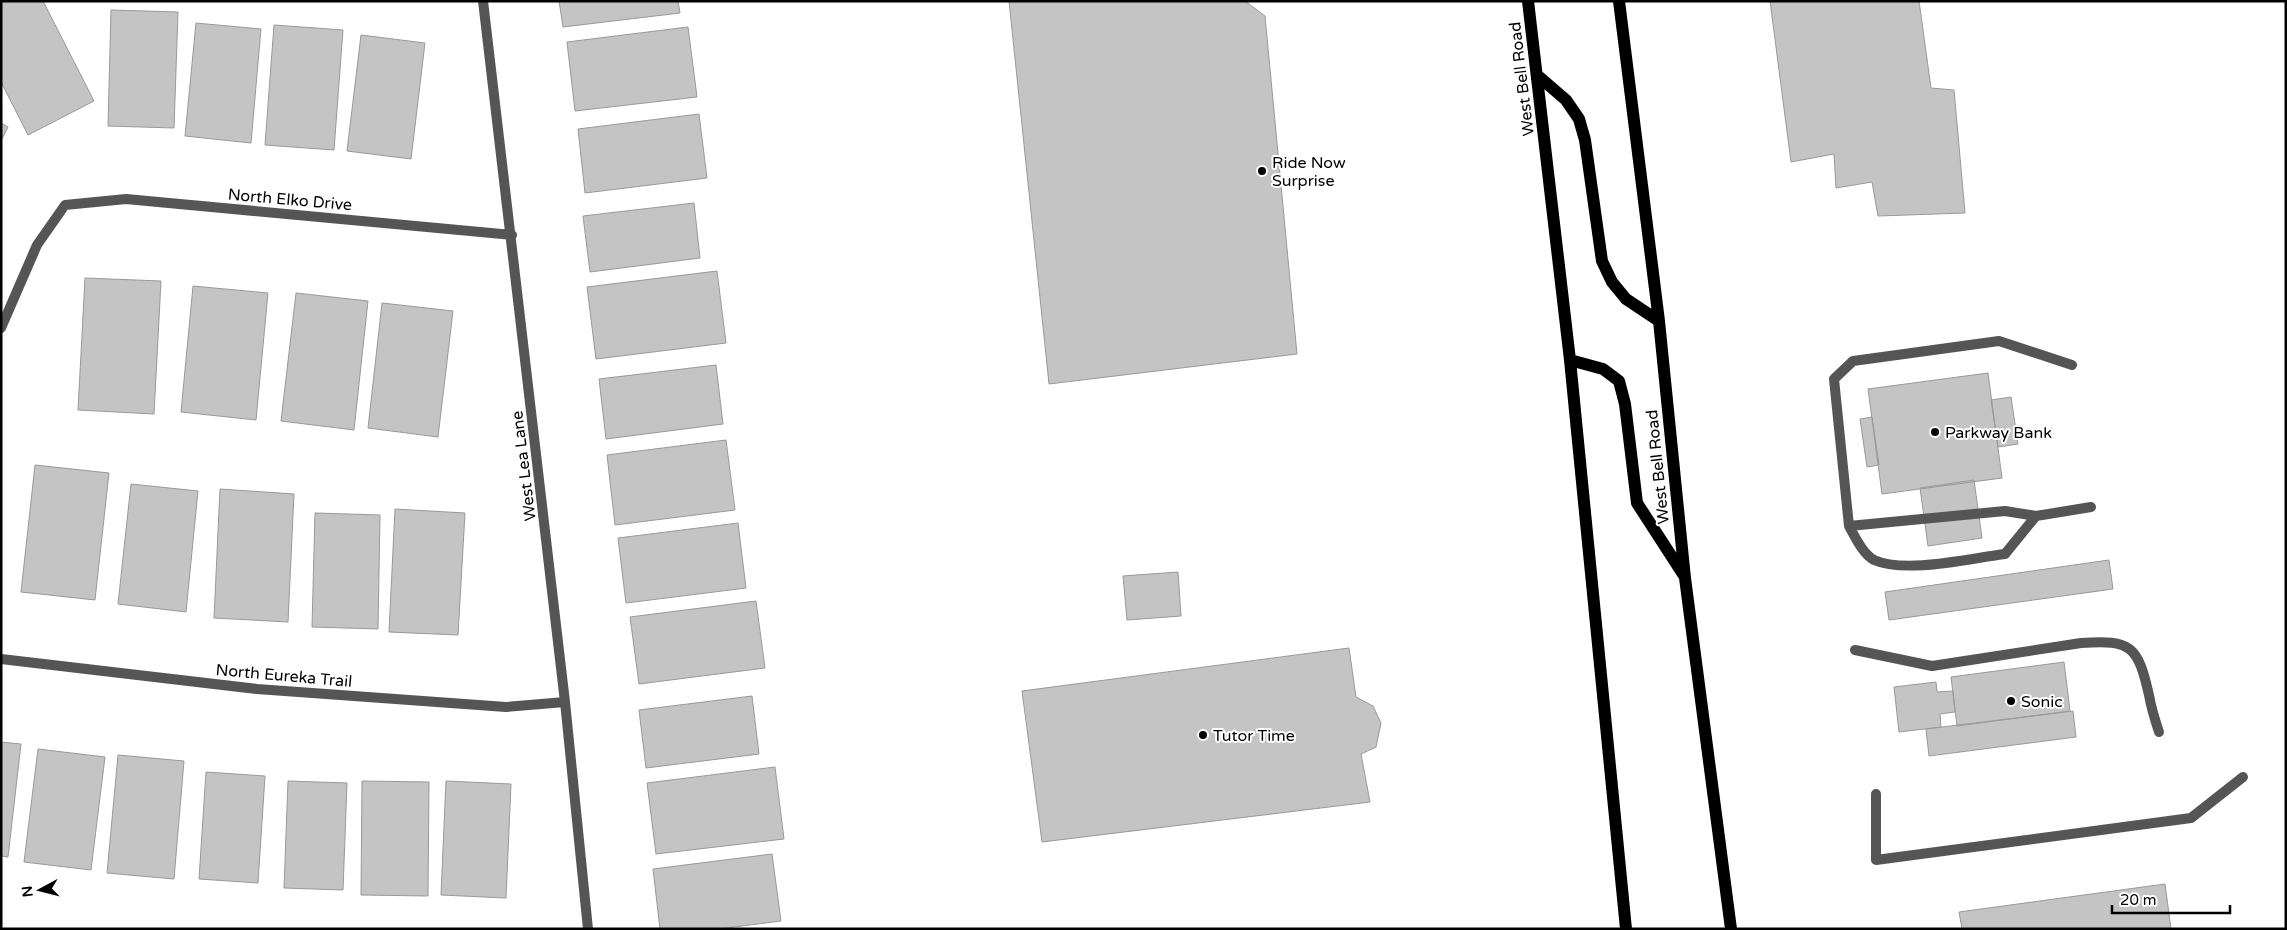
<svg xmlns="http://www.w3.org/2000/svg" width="2287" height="930" font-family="'Varela Round',sans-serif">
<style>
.building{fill:#c4c4c4;stroke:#999}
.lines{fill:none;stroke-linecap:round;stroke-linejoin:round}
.service{stroke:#555;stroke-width:10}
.minor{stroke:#555;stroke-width:10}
.primary{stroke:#000;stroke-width:12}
.poi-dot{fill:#000;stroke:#fff;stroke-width:2}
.labels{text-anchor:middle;stroke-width:4;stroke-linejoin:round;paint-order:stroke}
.street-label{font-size:16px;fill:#000;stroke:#fff}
.poi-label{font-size:16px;fill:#000;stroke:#fff;text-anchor:start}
</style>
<rect width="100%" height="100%" fill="#fff"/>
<path class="building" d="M1,1H43L94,101L28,135L1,82Z
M559,1H678L680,13L563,27Z
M1009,1H1245L1265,16L1297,354L1049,384Z
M1770,1H1919L1931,88L1954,90L1965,213L1878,216L1872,182L1836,188L1834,154L1791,162Z
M111,10L178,12L174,128L108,126Z
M196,23L261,29L251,143L185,136Z
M274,25L343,30L334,150L265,145Z
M688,27L697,97L575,111L567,42Z
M361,35L425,43L411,159L347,151Z
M699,114L707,178L585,193L578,129Z
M1,123L8,127L1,141Z
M694,203L700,258L590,272L583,216Z
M717,271L726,343L596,359L587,287Z
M85,278L161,281L154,414L78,410Z
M193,286L268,293L256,420L181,412Z
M296,293L368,301L354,430L281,421Z
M382,303L453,311L438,437L368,428Z
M716,365L723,424L606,439L599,379Z
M1988,373L2002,478L1882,494L1868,389Z
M2011,397L2018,444L1998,447L1991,400Z
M1872,417L1879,465L1867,467L1860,419Z
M726,440L735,510L615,525L607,455Z
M35,465L109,473L95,600L21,592Z
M1974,480L1982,538L1928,546L1920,488Z
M131,484L198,491L186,612L118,604Z
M220,489L294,494L288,622L214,618Z
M395,509L465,513L458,635L389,632Z
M315,513L380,515L378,629L312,627Z
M738,523L746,588L626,603L618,538Z
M2109,560L2113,589L1889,620L1885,592Z
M1178,572L1181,616L1127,620L1123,576Z
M756,601L765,668L639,684L630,617Z
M1349,648L1356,697L1373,706L1381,723L1376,747L1361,754L1370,802L1042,842L1022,691Z
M2064,662L2070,711L1957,726L1951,677Z
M1936,682L1937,692L1953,691L1955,712L1940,714L1941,727L1899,732L1894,687Z
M752,696L759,754L646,768L639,710Z
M2073,711L2076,737L1929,756L1926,729Z
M1,742L21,744L8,857L1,856Z
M38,749L105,757L91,870L24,862Z
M118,755L184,761L174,879L107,873Z
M775,767L784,839L656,854L647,783Z
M206,772L265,776L258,883L199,879Z
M288,781L347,783L343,890L284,888Z
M362,781L429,782L428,896L361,895Z
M446,781L511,784L506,898L441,895Z
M772,854L781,921L719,929H660L653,869Z
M2165,884L2171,929H1962L1959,912Z"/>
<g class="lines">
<path class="service" d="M2072,365L1999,341L1853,361L1834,379L1849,526C1855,537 1863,554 1874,560C1906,574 1971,558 2005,554L2036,516L2091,507
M1849,526L2005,511L2036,516
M1855,650L1932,666L2081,643C2132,639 2138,647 2149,695C2151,707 2155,720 2159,732
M1876,794V860L2191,818L2243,777"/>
<path class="minor" d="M483,1L565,702L588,929
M1,328L37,245L65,205L126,199L512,235
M1,659L257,689L506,707L565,702"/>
<path class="primary" d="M1528,1L1570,360L1626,929
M1619,1L1659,321L1685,578L1731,929
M1537,75L1566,100L1579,119L1585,140L1602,261L1612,282L1626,299L1659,321
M1570,360L1603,369L1619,381L1625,404L1637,503L1683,574"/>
</g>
<g class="poi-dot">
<circle cx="1262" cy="171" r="5"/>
<circle cx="1935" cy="432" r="5"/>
<circle cx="2011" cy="701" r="5"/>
<circle cx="1203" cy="735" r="5"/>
</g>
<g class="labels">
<g class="street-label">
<text transform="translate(1521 79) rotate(-97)" y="6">West Bell Road</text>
<text transform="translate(290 199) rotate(5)" y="6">North Elko Drive</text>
<text transform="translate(523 466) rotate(-97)" y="6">West Lea Lane</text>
<text transform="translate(1657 467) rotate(-96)" y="6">West Bell Road</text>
<text transform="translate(284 675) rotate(5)" y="6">North Eureka Trail</text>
</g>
<g class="poi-label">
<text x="1272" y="168">Ride Now<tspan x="1272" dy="18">Surprise</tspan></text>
<text x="1945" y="438">Parkway Bank</text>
<text x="2021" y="707">Sonic</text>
<text x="1213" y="741">Tutor Time</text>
</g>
</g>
<rect width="2287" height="930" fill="none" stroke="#000000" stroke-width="5"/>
<g transform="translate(40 890) rotate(263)" stroke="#ffffff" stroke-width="4" paint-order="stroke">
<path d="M0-4L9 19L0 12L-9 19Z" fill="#000000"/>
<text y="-8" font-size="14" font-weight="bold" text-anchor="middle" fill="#000000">N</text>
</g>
<path d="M2112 905v8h118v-8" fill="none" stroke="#000000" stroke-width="2.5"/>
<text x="2120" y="905" font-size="15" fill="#000000" stroke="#ffffff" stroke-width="4" paint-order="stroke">20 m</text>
</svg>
